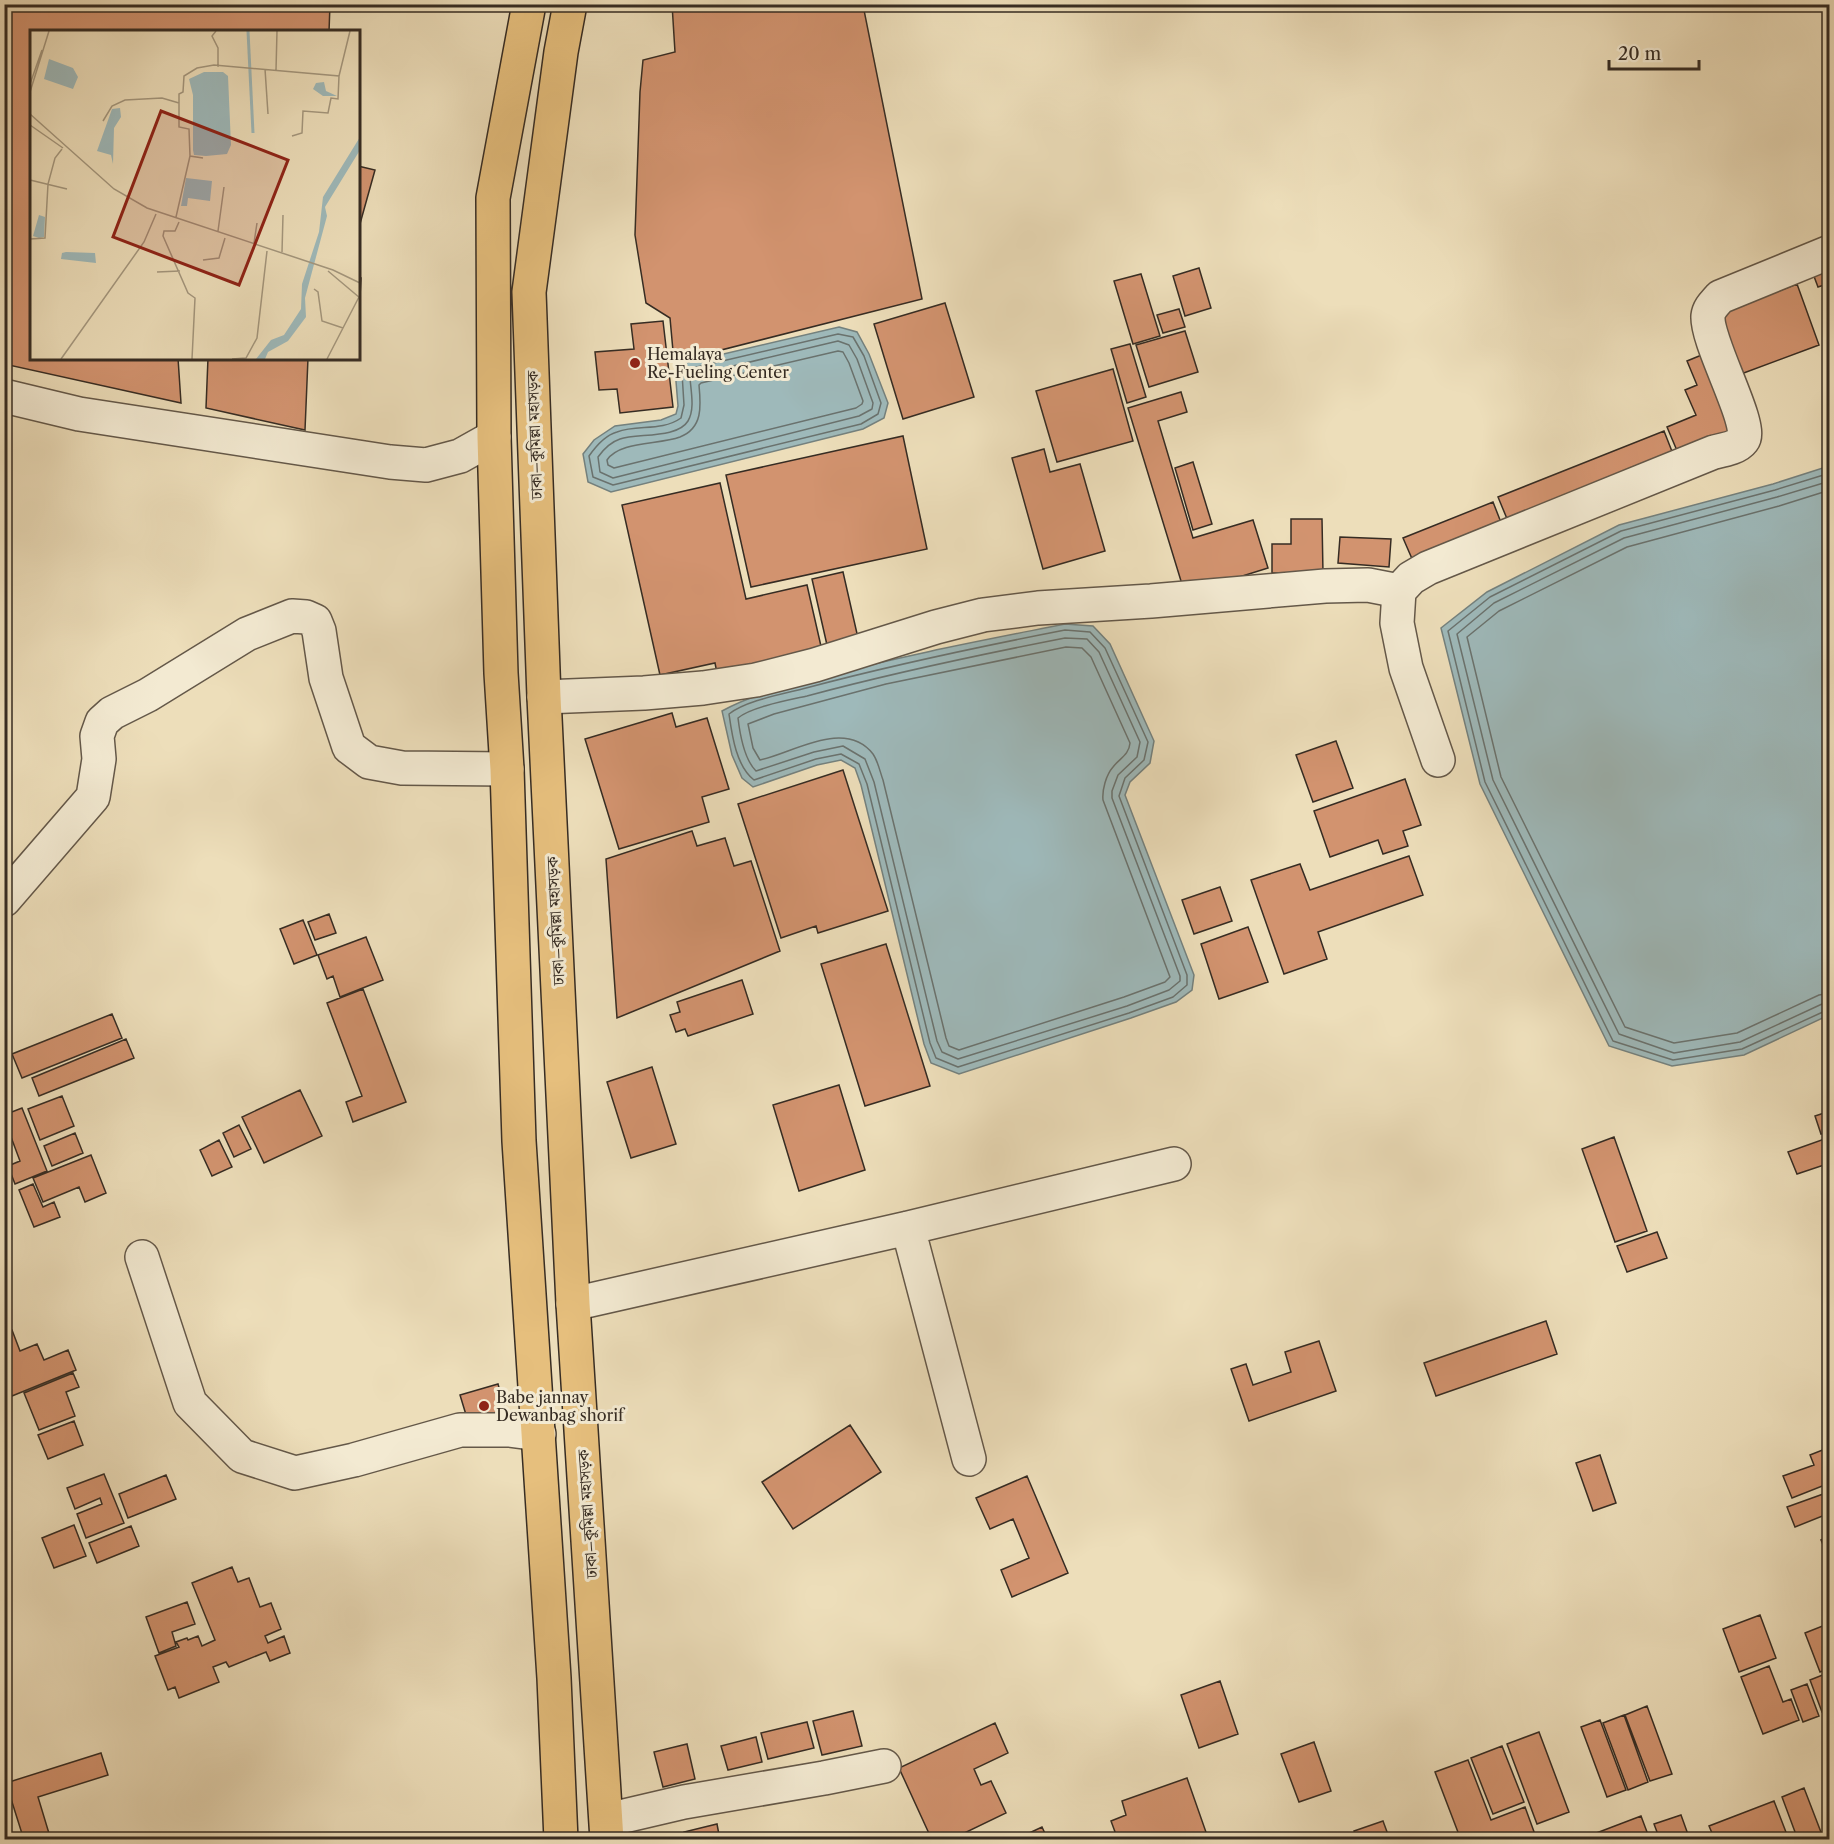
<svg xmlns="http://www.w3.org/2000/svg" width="1834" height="1844" font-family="'Libre Caslon Text','Noto Serif Bengali',serif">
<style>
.water{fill:#9eb9ba;stroke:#74817e;stroke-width:1.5}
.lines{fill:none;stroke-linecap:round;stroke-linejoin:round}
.shore{stroke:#6a726e;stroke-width:1.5}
.building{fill:#d2936f;stroke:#362c23;stroke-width:1.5}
.minor-casing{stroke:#645849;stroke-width:36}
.highway-casing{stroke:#362c23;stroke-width:36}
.minor{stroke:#f3ead2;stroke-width:33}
.highway{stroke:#e6bf7d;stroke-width:33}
.poi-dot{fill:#8f2418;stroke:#f3ead2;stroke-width:2}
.labels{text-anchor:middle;stroke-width:6;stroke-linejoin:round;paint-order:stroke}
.poi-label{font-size:16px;fill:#362c23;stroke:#f3ead2;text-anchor:start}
.street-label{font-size:16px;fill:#362c23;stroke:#f3ead2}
.inset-river{fill:none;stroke:#9eb9ba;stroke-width:3}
.inset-road{fill:none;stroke:#a4977e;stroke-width:1.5}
.view{fill:#8f2418;fill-opacity:0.15;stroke:#8f2418;stroke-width:3}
.inset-edge{fill:none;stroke:#362c23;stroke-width:3}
</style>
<rect width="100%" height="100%" fill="#eddeba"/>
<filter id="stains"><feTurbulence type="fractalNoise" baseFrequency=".00333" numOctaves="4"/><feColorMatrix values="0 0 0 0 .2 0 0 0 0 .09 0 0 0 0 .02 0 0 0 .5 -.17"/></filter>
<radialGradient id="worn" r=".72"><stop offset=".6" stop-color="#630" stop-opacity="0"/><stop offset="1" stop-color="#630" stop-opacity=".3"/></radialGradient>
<path class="water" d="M839,327L857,332L869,354L888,403L884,418L863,429L611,492L588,482L583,454L594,440L615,426L661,420L676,414L678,406L675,369L681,364Z
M1829,466V1015L1744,1055L1672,1066L1609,1046L1480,784L1441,628L1487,592L1619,525L1773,484Z
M1065,624L1093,626L1110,644L1154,741L1150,763L1130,782L1125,795L1194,975L1192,990L1176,1002L1131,1018L959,1074L931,1063L924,1044L861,785L855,768L841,760L817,765L753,787L742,778L732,755L722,711C754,693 791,686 826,676C905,655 985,640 1065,624Z"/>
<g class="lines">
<path class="shore" d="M838,334L853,337L864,356L881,403L878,414L861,424L613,485L593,477L589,456C596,446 606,435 617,432C638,424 661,432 681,418L684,405L682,373L684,370Z
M838,341L849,345L857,359L873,403L872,409L859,416L613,478L600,472L598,457C603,450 611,442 620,439C637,433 677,439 688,421C695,409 691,392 690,378L691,376Z
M838,351L843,352L849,363L863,401L862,404L856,408L614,468L608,465L607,460C620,441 658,445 680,437C703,428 701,406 699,385L701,383Z
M1830,473L1775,490L1621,531L1490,597L1448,631L1485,782L1613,1041L1673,1060L1742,1049L1825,1011L1830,1010
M1830,481L1777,497L1624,538L1494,603L1457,634L1493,780L1619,1034L1674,1053L1740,1042L1822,1004L1830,1002
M1830,490L1779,506L1627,547L1499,611L1467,637L1501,777L1625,1027L1674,1043L1737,1033L1819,995L1830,993
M1065,630L1090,632L1105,648L1148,742L1144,760L1125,778L1119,796L1187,975V985L1173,997L1129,1013L958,1067L936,1058L930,1043L867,784L859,764L841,754L816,759L754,780C736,766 732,735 729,714C747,700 784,694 806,688C892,665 978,647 1065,630Z
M1065,638L1087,639L1099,652L1140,742L1137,757L1118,775L1112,791V798L1180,976V981L1169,990L1127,1006L958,1059L942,1052L937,1041L874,782L865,759L843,746L814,752L756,771C744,759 740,735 738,718C751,707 789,700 807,696C892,673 978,655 1065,638Z
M1066,647L1082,648L1091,657L1130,743C1129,755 1120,758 1113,767C1106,775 1102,790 1103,800L1170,977L1165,982L1124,997L959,1050L949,1046L946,1038L883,780C880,772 878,761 873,754C845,718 793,753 760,760L753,748L748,724L774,714L886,684Z"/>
</g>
<path class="building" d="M4,4H330L329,32H32V358H178L181,403L4,364Z
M672,4H835L836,9L863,5L922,299L674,362L670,318L646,303L635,235L640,92L643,60L675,52Z
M358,166L375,170L358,231Z
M1830,265V283L1818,287L1812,271Z
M1199,268L1211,308L1185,316L1173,276Z
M1141,274L1160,336L1133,344L1114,281Z
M358,278H361L358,334Z
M1797,284L1819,345L1741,374L1719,314Z
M945,303L974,397L903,419L874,324Z
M1179,309L1185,327L1163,333L1157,315Z
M663,321L673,407L620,413L617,389L599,390L595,352L634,349L631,324Z
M1185,331L1198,372L1149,387L1136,345Z
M1130,344L1146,397L1127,403L1111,349Z
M1704,354L1734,430L1678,453L1667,427L1696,415L1685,390L1697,385L1687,361Z
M208,358H308L305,430L206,408Z
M1113,369L1133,441L1057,462L1036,391Z
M1181,392L1187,412L1158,421L1193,538L1253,520L1268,568L1185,594L1128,408Z
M1664,431L1675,459L1510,526L1498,497Z
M903,436L927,549L751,587L726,475Z
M1044,449L1050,472L1080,464L1105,551L1043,569L1012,458Z
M1193,462L1212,524L1193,530L1175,468Z
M720,483L746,599L807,585L823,655L718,678L715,663L660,675L622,505Z
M1493,502L1502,525L1413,561L1403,538Z
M1291,519H1322L1323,573H1272V544H1291Z
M1340,537L1391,539L1389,567L1338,563Z
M843,572L858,638L827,645L812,579Z
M672,713L676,727L707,718L729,789L702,797L709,822L619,849L585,739Z
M1336,741L1353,788L1313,802L1296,755Z
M843,770L888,911L818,933L816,926L781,938L738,804Z
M1405,779L1421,825L1403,831L1408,846L1383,854L1378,840L1330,857L1314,811Z
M692,831L697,846L725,838L734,866L751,861L780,951L617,1018L606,859Z
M1409,856L1423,895L1318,932L1327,959L1284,974L1251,880L1300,864L1310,890Z
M1220,887L1232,921L1194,934L1182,900Z
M329,914L336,933L315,940L308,922Z
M303,920L317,955L294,964L280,929Z
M1248,927L1268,982L1219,999L1201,944Z
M366,937L383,980L340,997L333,976L327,979L318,955Z
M886,944L930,1086L865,1106L821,964Z
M742,980L753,1014L688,1036L685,1029L676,1032L670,1015L680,1012L677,1002Z
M363,989L406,1102L353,1122L346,1102L362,1096L327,1003Z
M112,1014L122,1038L22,1078L12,1054Z
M126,1039L134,1058L39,1096L32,1078Z
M652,1067L676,1144L631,1158L607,1082Z
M839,1085L865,1170L799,1191L773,1105Z
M300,1090L322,1136L264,1163L242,1117Z
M62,1096L74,1126L40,1140L28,1109Z
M22,1108L47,1171L15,1184L8,1166L20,1161L8,1129L4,1130V1115Z
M1830,1111V1132L1821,1134L1815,1116Z
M239,1125L251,1149L234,1157L223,1133Z
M75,1133L83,1153L52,1166L44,1146Z
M1614,1137L1647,1231L1615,1242L1582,1149Z
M1830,1137V1163L1797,1174L1788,1152Z
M219,1140L232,1167L212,1176L200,1150Z
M91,1155L106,1193L85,1202L79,1187L43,1202L33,1178Z
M33,1184L43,1207L54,1202L60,1217L34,1227L19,1190Z
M1657,1232L1667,1258L1627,1272L1617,1246Z
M1546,1321L1557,1354L1436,1396L1424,1363Z
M12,1330L20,1351L37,1344L44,1360L68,1350L76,1370L12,1396L4,1378V1334Z
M1319,1341L1336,1391L1249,1421L1231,1369L1246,1364L1253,1385L1291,1372L1285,1352Z
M73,1373L79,1387L66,1392L75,1416L39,1430L24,1393Z
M498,1384L507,1417L470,1428L460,1395Z
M74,1421L83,1445L48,1459L38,1435Z
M850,1425L881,1472L793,1529L762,1482Z
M1830,1447V1483L1792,1498L1783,1476L1814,1465L1810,1455Z
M1600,1455L1616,1503L1593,1511L1576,1463Z
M104,1474L124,1523L86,1538L77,1514L102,1504L100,1498L75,1509L67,1488Z
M166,1475L176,1499L128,1518L119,1494Z
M1027,1476L1068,1573L1012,1597L1001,1570L1029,1558L1013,1519L990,1529L976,1498Z
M1826,1493L1830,1502V1513L1795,1527L1787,1507Z
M74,1525L86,1556L54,1568L42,1538Z
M131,1526L139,1546L97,1563L89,1543Z
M1830,1536V1561L1821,1540Z
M232,1567L238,1582L249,1578L260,1607L271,1603L281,1629L265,1636L268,1643L284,1636L290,1653L270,1661L266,1652L229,1667L226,1662L213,1667L219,1682L179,1698L175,1687L168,1690L155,1656L179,1647L176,1642L187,1638L188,1640L198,1636L202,1646L215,1640L192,1583Z
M187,1602L195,1624L172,1632L176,1646L159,1653L146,1617Z
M1760,1615L1776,1658L1739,1672L1723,1629Z
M1830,1623V1668L1820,1672L1805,1633Z
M1769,1666L1783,1702L1791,1699L1799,1720L1763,1734L1741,1677Z
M1830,1672V1709L1822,1712L1810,1680Z
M1220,1681L1238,1734L1199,1748L1181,1695Z
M1807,1684L1819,1716L1803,1722L1791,1690Z
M1647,1706L1672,1774L1650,1781L1625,1715Z
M853,1711L862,1746L822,1755L813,1721Z
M1624,1715L1648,1782L1628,1790L1603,1723Z
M1600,1720L1626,1790L1607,1797L1581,1727Z
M807,1722L814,1748L768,1759L761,1733Z
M995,1723L1008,1753L974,1769L981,1785L991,1781L1006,1813L950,1840H932L899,1768Z
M1539,1732L1569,1812L1537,1824L1507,1744Z
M756,1737L762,1762L728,1770L721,1746Z
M1314,1742L1331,1791L1299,1802L1281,1754Z
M687,1744L695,1779L663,1787L654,1752Z
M1502,1746L1524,1802L1493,1814L1471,1758Z
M101,1753L108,1775L38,1797L51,1840H24L6,1783Z
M1468,1760L1491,1820L1525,1807L1537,1840H1461L1435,1772Z
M1187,1778L1207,1835L1195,1840H1118L1111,1821L1126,1815L1122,1801Z
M1804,1788L1824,1840H1798L1782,1797Z
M1774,1801L1789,1840H1715L1709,1826Z
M1681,1815L1690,1840H1660L1654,1824Z
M1641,1816L1650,1840H1578Z
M1383,1821L1390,1840H1357L1354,1831Z
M717,1824L720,1840H686L684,1832Z
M1042,1827L1048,1840H1014Z"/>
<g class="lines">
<g class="minor-casing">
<path id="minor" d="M4,396L79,414L390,462L426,465L460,456L494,437
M544,697L644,693L703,688L756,680L815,665L936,627L983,615L1038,608L1151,601L1325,586L1368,585L1399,591
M1438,760L1406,668L1397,623L1399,591L1411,578L1428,568L1714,452C1723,450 1737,448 1743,440C1754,426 1706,342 1708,316C1709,308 1715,303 1720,297L1830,252
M4,900L93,797L99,759L97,736L102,722L112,713L148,695L247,634L292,616L306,617L315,621L319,631L326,678L349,747L369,762L402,768L507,769
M908,1228L969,1459
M142,1257L190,1403L242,1456L295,1473L354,1460L460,1430H509L539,1434
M573,1304L908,1228L1174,1164
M607,1820L684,1802L824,1778L884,1766"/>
</g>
<g class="highway-casing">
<path id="highway" d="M529,4L493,198L494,437L501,673L507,769L519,1141L554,1678L561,1840
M570,4L561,52L529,292L544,697L573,1304L607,1840"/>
</g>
<use href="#minor" class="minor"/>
<use href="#highway" class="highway"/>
</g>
<g class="poi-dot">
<circle cx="635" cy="363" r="6"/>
<circle cx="484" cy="1406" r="6"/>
</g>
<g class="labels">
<g class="poi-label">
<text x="647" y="360">Hemalaya<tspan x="647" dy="18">Re-Fueling Center</tspan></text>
<text x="496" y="1403">Babe jannay<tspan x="496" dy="18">Dewanbag shorif</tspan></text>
</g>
<g class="street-label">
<text transform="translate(534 435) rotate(-92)" y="6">ঢাকা–কুমিল্লা মহাসড়ক</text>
<text transform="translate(555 921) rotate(-93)" y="6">ঢাকা–কুমিল্লা মহাসড়ক</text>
<text transform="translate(587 1514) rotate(-94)" y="6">ঢাকা–কুমিল্লা মহাসড়ক</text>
</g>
</g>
<g transform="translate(30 30)">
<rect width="330" height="330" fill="#eddeba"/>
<path d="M19,29L43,38L48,47L43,59L14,49ZM174,42H193L198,46L201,115L197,124L176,126L164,125L163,120V65L159,49ZM294,52L296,61L307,66H293L283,59L286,53ZM90,78L91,87L84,98L83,134L81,125L67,121L82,79ZM330,107V120L295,177L297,186L275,268L276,287L258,311L238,322L235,329H226L241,310L254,305L271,279L272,254L289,202L293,167ZM156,148L182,151L180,171L158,168L157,176H151ZM9,185L15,187L14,207L9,208L3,206ZM36,222L65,223L66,233L31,229L32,223Z" fill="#9eb9ba"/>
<path class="inset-river" d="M218,1L223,103"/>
<path class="inset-road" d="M186,1L182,6L188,18V37M235,39L238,84M246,40L247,1M309,46L320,1M0,54L12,20M0,62L19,1M0,84L84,159L117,178L303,240L330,253M73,91L82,76L95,70L132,68L149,73M0,95L33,118M173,128L160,126L159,99L149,97V64L153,62L154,46L167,38L184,35L309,46L308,69L301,68L298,83L273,81L272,103L262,106M0,150L37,159M146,187L160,126M149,192L145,201H134L133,206L158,263L165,268L162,329M188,201L194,157M0,209L15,208L18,154L25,128L32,119M224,213L227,193M252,222L253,185M173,230L189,228L195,208M298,241L330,268M127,242L150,241M284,259L288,262L292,291L313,298M31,329L114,212L126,184M202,329L216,328L227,308L237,221M297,329L330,265"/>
<path class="view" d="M131,81L258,130L209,255L83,207Z"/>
<rect width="330" height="330" class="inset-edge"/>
</g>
<rect width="1834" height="1844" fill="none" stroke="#eddeba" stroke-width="24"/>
<rect x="6" y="6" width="1822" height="1832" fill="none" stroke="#362c23" stroke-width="3"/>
<rect x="12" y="12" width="1810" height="1820" fill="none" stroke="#362c23" stroke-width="1.5"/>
<path d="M1609 60v9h90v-9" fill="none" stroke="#362c23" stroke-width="3"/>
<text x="1618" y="60" font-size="18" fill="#362c23" stroke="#f3ead2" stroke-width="4.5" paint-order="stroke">20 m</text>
<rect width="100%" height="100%" filter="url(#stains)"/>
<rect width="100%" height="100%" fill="url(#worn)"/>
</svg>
